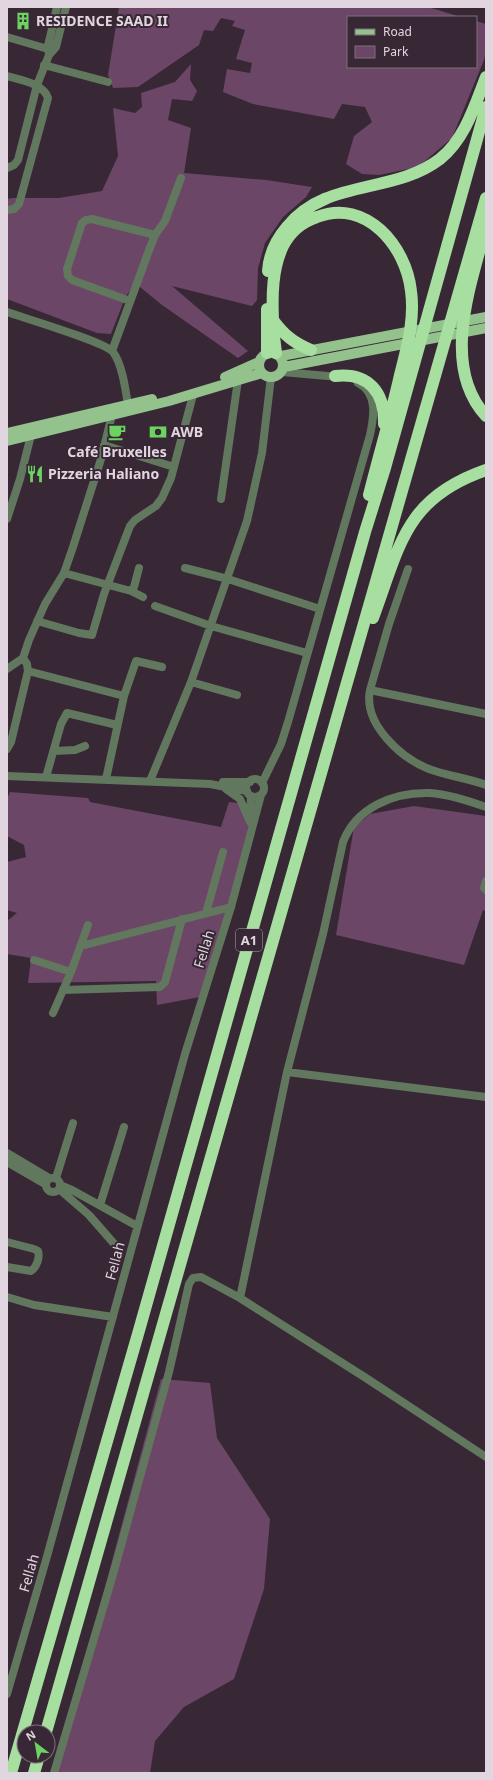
<svg xmlns="http://www.w3.org/2000/svg" width="493" height="1780" font-family="'Noto Sans',sans-serif">
<style>
.green{fill:#6b4666}
.lines{fill:none;stroke-linecap:round;stroke-linejoin:round}
.minor{stroke:#61785e;stroke-width:8}
.major{stroke:#93c28d;stroke-width:10}
.highway{stroke:#a6df9f;stroke-width:12}
.labels{text-anchor:middle;stroke-width:4;stroke-linejoin:round;paint-order:stroke}
.shield{fill:#382836;stroke:#aea2ac;stroke-width:1}
.shield-label{font-size:13px;font-weight:bold;fill:#e1d6df}
.poi-label{font-size:14px;font-weight:bold;fill:#e1d6df;stroke:#382836;text-anchor:start}
.street-label{font-size:14px;fill:#e1d6df;stroke:#382836}
</style>
<rect width="100%" height="100%" fill="#382836"/>
<path class="green" d="M119,7H428L461,17H348V67H476V21L486,24V50L484,60L452,138L418,167L379,175L362,174L346,164L354,136L372,122L365,107L342,104L334,119L253,104L223,92L227,69L250,73L252,63L236,59L245,30L232,26L235,21L221,18L213,31L204,30L199,45L138,87L113,88L108,75Z
M191,64L190,80L197,91L192,101L172,99L168,120L191,128L184,173L266,180L312,187L306,197L283,217L265,243L258,268L257,300L252,306L172,286L248,351L238,358L162,305L135,283L125,298L111,334L97,333L7,299V199L13,198H59L102,191L118,156L113,108L135,113L142,107L141,93L175,82Z
M10,792L88,798L90,802L221,827L229,802L258,805L200,997L157,1005L156,981L28,983L31,958L7,954V921L17,913L7,910V862L26,857L24,845L7,836V799Z
M414,806L486,816V911L483,910L464,965L336,935L354,827L370,814Z
M161,1379L210,1383L217,1438L270,1519L264,1589L234,1679L184,1707L155,1741L150,1773H55Z"/>
<g class="lines">
<path class="minor" d="M7,37L48,49
M49,55L48,46L57,7
M44,65L108,82
M7,76C20,80 43,83 48,98L19,204L14,209L7,210
M7,168L14,165L18,160L37,85L49,55L56,47L66,7
M130,301L72,280L68,276L67,269L82,223L86,220L92,219L155,235
M7,312C24,318 105,342 113,352C123,365 126,394 129,411
M112,351L148,253L155,235L165,221L181,178
M282,372L339,377
M104,445L174,467
M221,499L238,380
M7,519L20,479L31,435
M185,568L228,579L320,609
M408,569L389,624L370,690C363,724 401,758 429,769C447,776 468,778 486,785
M64,573L131,591L134,587L139,568
M131,591L143,597
M155,606L211,626L307,653
M37,621L79,633L92,635L104,594L130,526L135,520L156,506L162,498L171,478L193,395
M7,669L23,658L29,640L45,604L64,573L73,547L101,459L112,415V411
M28,671L124,696L106,779
M191,682L237,695
M370,690L486,714
M124,696L136,661L162,667
M7,749L11,742L28,671L27,664L23,658
M54,751L75,750L85,746
M7,776L210,784L247,791
M46,777L61,724L67,713L117,725
M246 788a9 9 0 1 1 18 0a9 9 0 1 1-18 0Z
M150,781L191,682L247,521L262,453L271,377
M223,782H250
M262,783L281,744L288,722L370,435C374,417 378,393 358,383
M226,789L240,799L250,822
M250,819L251,796
M486,881L484,888L486,890
M206,913L223,852
M81,946L231,907
M34,960L71,972
M63,990L160,987L165,982L182,919
M53,1013L71,972L88,925
M287,1072L486,1097
M7,1153L49,1178
M7,1162L45,1184
M46 1185a7 7 0 1 1 14 0a7 7 0 1 1-14 0Z
M56,1178L73,1123
M60,1185L72,1190L137,1226
M59,1189L89,1215L117,1247
M100,1205L124,1127
M7,1242L34,1249L38,1251C40,1257 37,1267 31,1271L7,1267
M7,1297L34,1305L113,1317
M240,1298L287,1072L323,934L343,842C356,808 393,792 429,793C448,794 468,801 486,807
M7,1694L46,1560L185,1054L231,907L261,795
M54,1773L112,1578L169,1372L189,1284L193,1278L201,1277L240,1298L366,1378L486,1457"/>
<path class="major" d="M259 365a12 12 0 1 1 24 0a12 12 0 1 1-24 0Z
M281,356L486,317
M284,367L486,328
M225,377L259,362
M7,433L152,399
M7,441L169,401L262,373"/>
<path class="highway" d="M486,227C471,284 440,366 486,416
M268,271C269,254 276,240 287,227C326,178 393,195 440,159C465,139 475,105 486,77
M273,328L276,353
M311,350C294,343 284,335 273,320C272,296 272,269 283,246C290,232 302,222 317,217C366,198 406,246 411,291C415,320 407,347 400,375C391,415 379,455 369,495
M267,353V309
M335,376C368,372 385,392 384,424
M373,618C400,545 405,498 486,470
M46,1732L486,198
M11,1773L138,1334L365,532L385,468L486,107
M34,1773L39,1756"/>
</g>
<defs>
<g id="building-bare" transform="scale(1.38)"><path d="M-4-6H4V6H1V3H-1V6H-4ZM-2.5-4.3h1.7v1.8h-1.7ZM.8-4.3h1.7v1.8H.8ZM-2.5-1h1.7V.8h-1.7ZM.8-1h1.7V.8H.8Z" fill="#6cd362" stroke="#382836" stroke-width="2.5" paint-order="stroke"/></g>
<g id="cafe-bare" transform="scale(1.38)"><path d="M-5.5-4.5H6V0H3Q3 3.5 0 3.5H-2.5Q-5.5 3.5-5.5 0ZM3-3.2v2h1.7v-2ZM-6 4.5H4V6H-6Z" fill="#6cd362" stroke="#382836" stroke-width="2.5" paint-order="stroke"/></g>
<g id="bank-bare" transform="scale(1.38)"><path d="M-6-4H6V4H-6ZM0-2.3a2.3 2.3 0 1 0 0 4.6a2.3 2.3 0 1 0 0-4.6Z" fill="#6cd362" stroke="#382836" stroke-width="2.5" paint-order="stroke"/></g>
<g id="restaurant-bare" transform="scale(1.38)"><path d="M-5-6h1v4h1v-4h1v4h1v-4h1v5L-1.5 .5V6h-2V.5L-5-1ZM5-6V6H3V1.5H1.5Q1.5-4 5-6Z" fill="#6cd362" stroke="#382836" stroke-width="2.5" paint-order="stroke"/></g>
</defs>
<g fill-rule="evenodd">
<use href="#building-bare" x="23" y="21"/>
<use href="#cafe-bare" x="117" y="432"/>
<use href="#bank-bare" x="158" y="432"/>
<use href="#restaurant-bare" x="35" y="474"/>
</g>
<g class="labels">
<rect class="shield" x="236" y="929" width="26" height="22" rx="3"/>
<g class="shield-label">
<text x="249" y="945">A1</text>
</g>
<g class="poi-label">
<text x="36" y="26">RESIDENCE SAAD II</text>
<text x="171" y="437">AWB</text>
<text x="117" y="457" text-anchor="middle">Café Bruxelles</text>
<text x="48" y="479">Pizzeria Haliano</text>
</g>
<g class="street-label">
<text transform="translate(204 949) rotate(-73)" y="5">Fellah</text>
<text transform="translate(115 1261) rotate(-75)" y="5">Fellah</text>
<text transform="translate(29 1573) rotate(-74)" y="5">Fellah</text>
</g>
</g>
<rect width="493" height="1780" fill="none" stroke="#e1d6df" stroke-width="16"/>
<rect x="347" y="16" width="130" height="52" fill="#382836" stroke="#7c6e7a"/>
<rect x="355" y="29" width="20" height="6" fill="#93c28d" stroke="#7c6e7a"/>
<text x="383" y="36" font-size="12" fill="#e1d6df">Road</text>
<rect x="355" y="46" width="20" height="12" fill="#6b4666" stroke="#7c6e7a"/>
<text x="383" y="56" font-size="12" fill="#e1d6df">Park</text>
<g transform="translate(36 1744) rotate(329)"><circle r="19" fill="#382836" stroke="#7c6e7a"/>
<path d="M0-3L7 15L0 10L-7 15Z" fill="#6cd362"/>
<text y="-6" font-size="11" font-weight="bold" text-anchor="middle" fill="#e1d6df">N</text>
</g>
</svg>
